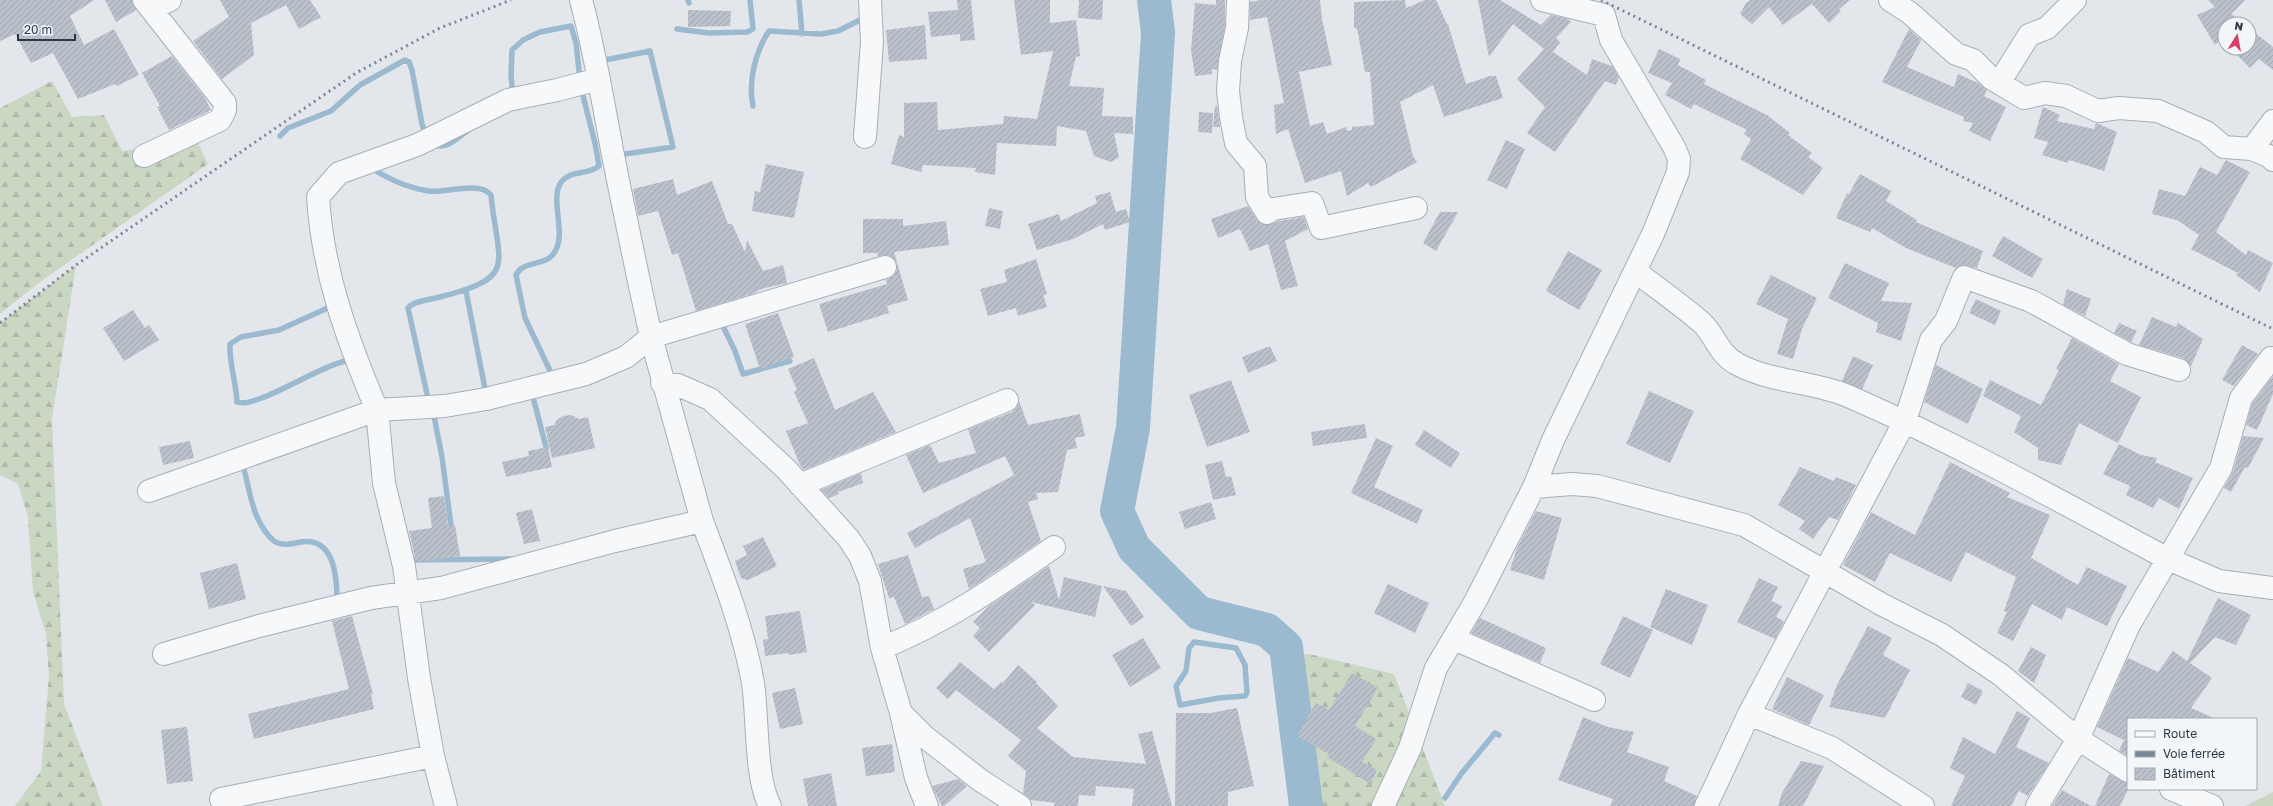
<svg xmlns="http://www.w3.org/2000/svg" width="2273" height="806" font-family="'Golos Text',sans-serif">
<style>
.grass{fill:#cad7c3}
.forest{fill:url(#forest-firs)}
.lines{fill:none;stroke-linecap:round;stroke-linejoin:round}
.stream{stroke:#9bb9cf;stroke-width:5.5}
.river{stroke:#9bb9cf;stroke-width:34}
.building{fill:url(#building-hatch)}
.street-casing{stroke:#a7aeb7;stroke-width:24}
.street{stroke:#f6f8fa;stroke-width:22}
.rail{stroke:#7b8897;stroke-width:3;stroke-dasharray:2 4;stroke-linecap:butt}
</style>
<defs>
<pattern id="forest-firs" width="22" height="20" patternUnits="userSpaceOnUse"><rect width="22" height="20" fill="#cad7c3"/><path d="M5 1l3.5 6h-7zM16 11l3.5 6h-7z" fill="#aeb9a9"/></pattern>
<pattern id="building-hatch" width="6" height="6" patternUnits="userSpaceOnUse"><rect width="6" height="6" fill="#bac1cb"/><path d="M-1 1l2-2M0 6l6-6M5 7l2-2" fill="none" stroke="#a0a6b0"/></pattern>
</defs>
<rect width="100%" height="100%" fill="#e3e7ec"/>
<path class="grass" d="M2273,792V806H2245Z"/>
<path class="forest" d="M52,81L72,117L104,115L122,151L198,143L208,164L40,282L0,314V108Z
M76,265L52,419L64,704L103,806H15L41,771L49,676L46,634L33,592L28,517L18,484L0,475V323Z
M1309,654L1394,674L1445,806H1302L1288,754L1277,657Z"/>
<g class="lines">
<path class="stream" d="M688,0L689,3
M799,0L802,34
M677,29L709,33L747,32L753,29L750,0
M600,61L650,51L673,147L618,155
M513,95L511,76L512,50L523,40L540,32L571,26L576,43L580,80
M753,106C748,82 755,52 769,31L821,34L838,31L864,18
M280,136L288,128L331,111L360,85L405,60L409,62L412,70L422,124L426,135
M433,143C444,152 457,138 466,132
M371,168C387,178 409,188 428,191C444,194 479,180 491,195C498,267 520,277 436,298C428,300 413,301 408,308L429,403
M466,291L486,394
M332,306L279,330L241,337L230,344C229,363 236,382 237,402C258,409 322,363 351,360
M720,320L735,351L743,374L790,361
M553,377L525,318L516,275C523,260 545,267 554,253C568,234 548,198 562,181C571,170 589,175 599,166L595,143L581,88
M533,397L546,447
M433,411L442,457L452,533
M242,462C250,488 251,521 274,541C281,546 293,544 301,542C334,537 337,576 337,600
M406,560L514,559
M1194,642L1236,648L1245,665L1247,693L1245,696L1219,698L1180,705L1176,686L1186,671L1189,648Z
M1445,798L1461,774L1495,733L1499,735"/>
<path class="river" d="M1154,0L1158,33L1133,428L1117,511L1134,548L1199,613L1267,630L1286,647L1306,806"/>
</g>
<path class="building" d="M0,0H94L70,16L84,45L114,29L139,75L117,86L115,84L78,99L53,53L31,63L15,34L0,41Z
M105,0H132L136,10L116,22Z
M220,0H310L321,17L299,29L286,5L251,23L254,55L222,79L193,41L229,17Z
M957,0H971L975,40L960,41V34L931,37L928,12L958,10Z
M1014,0H1050V23L1076,20L1080,56L1076,57L1069,86L1104,88L1102,116L1133,117V134L1114,133L1119,157L1111,162L1094,156L1086,131L1057,126L1056,146L997,143L995,175L975,172L976,168L923,165L921,172L891,164L899,135L904,137V103L937,102L938,130L1003,124L1004,116L1037,119L1053,51L1021,55Z
M1079,0H1103L1102,20L1078,18Z
M1216,0H1225V26L1217,70L1212,69V74L1195,76L1191,50L1195,3L1216,5Z
M1261,0H1320L1322,19L1332,65L1299,72L1310,126L1323,122L1327,134L1346,127L1347,131L1352,130V127L1374,125L1370,72H1365L1357,28H1354V2L1405,0L1406,8L1425,0H1436L1447,24H1448L1466,84L1490,76H1496L1503,98L1444,117L1433,85L1400,102L1413,156L1417,162L1371,187L1368,183L1347,196L1341,171L1305,183L1288,129L1276,134L1274,105L1284,103L1267,17L1250,20V2Z
M1478,0H1500L1541,25L1551,15L1568,19L1571,22L1556,38L1560,42L1553,52L1587,75L1592,59L1612,66L1619,77L1616,85L1605,81L1555,152L1527,133L1545,107L1517,79L1544,49L1513,24L1489,57Z
M1750,0H1850L1839,9L1841,11L1829,23L1812,4L1783,25L1769,7L1752,24L1740,14L1746,3Z
M2208,0H2245L2231,14L2244,24H2225V44L2221,40L2215,45L2197,15L2215,7Z
M688,10L731,11L730,26L688,27Z
M925,25L927,59L889,62L886,30Z
M2249,28L2273,47V70L2259,59L2250,68L2230,48H2249Z
M1909,29L1921,40L1907,67L1954,87L1958,74L1978,83L1987,90L1984,96L2006,107L1990,141L1969,131L1973,123L1963,121L1964,117L1882,82Z
M1659,49L1680,59L1678,65L1706,80L1704,84L1767,115L1790,133L1788,135L1812,153L1808,157L1823,168L1803,195L1740,159L1751,139L1744,134L1747,130L1694,104L1691,109L1665,95L1672,83L1648,73Z
M172,56L205,98L211,110L169,130L157,107L160,106L142,73Z
M1215,106H1217L1220,127H1213Z
M2043,107L2060,115L2057,121L2094,129L2096,123L2117,132L2104,171L2069,160L2068,163L2042,155L2048,142L2034,138Z
M1199,112L1213,113L1212,133L1198,132Z
M1506,140L1525,149L1507,189L1487,180Z
M2226,160L2250,172L2216,232L2246,255L2248,250L2273,263L2260,292L2236,275L2238,273L2191,249L2199,235L2177,220L2152,214L2159,189L2185,196L2200,167L2217,175Z
M766,164L804,172L794,218L752,211L755,191L760,192Z
M1860,174L1891,191L1886,201L1917,220L1916,222L1983,251L1977,268L1962,265L1956,268L1906,248L1872,228L1870,232L1836,218L1847,193L1849,194Z
M673,179L677,195L712,181L728,224H732L745,252L747,240L763,271L783,265L787,283L761,289L755,293L696,311L678,253L672,255L658,211L638,216L633,189Z
M1110,192L1116,212L1126,209L1130,222L1105,230L1103,224L1073,239L1037,250L1028,224L1059,214L1061,221L1097,203L1095,196Z
M1248,206L1257,220L1267,225L1278,221L1304,217L1308,229L1285,241L1298,286L1281,290L1268,244L1250,251L1240,229L1218,238L1211,219Z
M989,208L1003,211L1000,229L985,226Z
M1440,212H1458L1436,251L1423,243Z
M863,219H903V226L946,221L949,245L894,252L908,300L887,306L889,313L828,332L819,304L887,284L886,280L894,276L897,270V263L888,255L878,256L877,253H863Z
M2003,236L2043,259L2032,278L1992,256Z
M1568,251L1602,270L1579,310L1546,291Z
M1036,259L1047,294L1043,295L1047,307L1018,316L1016,308L988,316L980,289L1007,282L1004,270Z
M1845,263L1889,283L1881,301L1912,303L1901,341L1876,332L1878,323L1828,298Z
M1771,275L1817,298L1802,329L1793,359L1777,354L1788,319L1756,304Z
M2067,289L2091,299L2085,316L2063,305Z
M1976,299L2001,311L1995,325L1969,313Z
M133,310L145,328L149,325L159,340L124,361L103,328Z
M778,313L794,357L760,369L745,324Z
M2152,317L2176,327L2178,323L2203,339L2191,366L2183,358L2139,345Z
M2119,323L2137,331L2131,342L2114,333Z
M2072,338L2119,364L2110,381L2141,397L2118,443L2079,423L2061,465L2038,460V448L2014,432L2021,416L1983,396L1990,380L2041,405L2059,370L2056,369Z
M2242,345L2258,354L2234,386L2222,380Z
M1270,346L1277,361L1248,373L1242,357Z
M1853,356L1873,365L1862,389L1842,381Z
M814,358L835,410L873,392L896,432L804,470L800,465L786,431L808,423L794,392L797,390L788,369Z
M1936,365L1983,389L1968,424L1924,402Z
M2273,376V394L2257,430L2246,425L2252,404Z
M1231,380L1250,432L1207,447L1189,395Z
M1649,391L1694,411L1670,463L1626,444Z
M1019,401L1028,425L1080,414L1085,436L1075,438L1077,448L1067,450L1058,492L1036,493L1038,499L1028,502L1041,541L969,589L963,569L986,562L970,518L915,548L907,533L1014,475L1005,456L923,493L906,455L930,445L939,463L976,453L968,429L1012,412L1017,407Z
M571,415L579,419L588,417L595,448L552,458L545,427L554,425L557,420L563,416Z
M1365,424L1367,438L1313,446L1311,432Z
M1424,430L1460,453L1451,468L1415,445Z
M2243,436L2264,438L2248,468L2245,467L2231,492L2224,488L2233,472Z
M1376,438L1393,446L1374,487L1423,510L1417,524L1351,493Z
M190,441L194,458L163,465L159,447Z
M2119,444L2141,455L2157,458L2155,462L2193,478L2179,509L2159,498L2153,508L2126,495L2130,486L2103,474Z
M548,447L552,467L506,477L502,462L529,456L528,451Z
M1222,461L1226,477L1231,476L1236,495L1213,500L1205,465Z
M1950,462L2010,493L2007,497L2050,515L2031,558L2078,585L2087,567L2127,586L2107,626L2067,607L2062,620L2032,604L2013,641L1997,633L2007,612L2004,611L2016,577L1966,552L1951,582L1890,553L1875,582L1843,565L1871,512L1915,535Z
M1800,467L1834,481L1836,477L1856,485L1838,520L1829,517L1813,539L1799,529L1805,521L1778,505Z
M861,473L863,483L838,492L839,494L829,498L821,490Z
M444,496L448,526L455,525L460,556L416,562L409,531L432,528L428,498Z
M1211,502L1216,519L1185,529L1179,512Z
M532,509L540,541L524,544L516,513Z
M1536,511L1562,518L1544,580L1510,570L1517,548Z
M763,537L777,566L748,580L741,578L735,561L747,555L743,546Z
M908,555L922,597L929,596L934,609L905,624L894,597L889,598L878,564Z
M237,563L246,599L209,609L200,573Z
M1049,566L1059,600L1064,577L1102,586L1095,617L1031,602L1035,605L989,652L973,636L980,628L973,622L989,606Z
M1759,578L1778,587L1771,601L1782,606L1776,617L1784,621L1775,639L1737,622Z
M1388,584L1429,603L1415,633L1374,613Z
M1103,586L1126,591L1144,617L1131,626Z
M1666,589L1708,605L1692,645L1650,627Z
M2218,598L2251,615L2236,645L2215,637L2190,663L2212,678L2191,708L2216,719H2128V756L2119,751L2124,740L2097,727L2128,658L2158,672L2173,651L2187,661Z
M800,611L807,652L789,655L788,653L765,656L763,640L768,639L765,616Z
M352,616L373,694H371L374,709L254,739L248,714L349,689L332,621Z
M1623,616L1653,630L1630,678L1600,664Z
M1480,618L1546,648L1540,663L1471,633Z
M1868,626L1892,638L1883,655L1910,670L1885,718L1829,707L1837,685Z
M1143,638L1161,668L1130,687L1112,655Z
M2031,647L2046,655L2034,683L2018,671Z
M960,662L994,689L1001,682L1003,683L1018,665L1037,682L1036,683L1058,706L1037,728L1073,757L1146,764L1138,734L1152,731L1172,806H1132L1134,789L1096,786L1095,796L1079,795L1078,806H1054L1055,803L1031,800L1023,793L1026,771L1008,756L1021,740L956,690L948,699L936,688Z
M1352,673L1378,688L1355,726L1376,739L1362,762L1377,770L1371,784L1327,757L1329,754L1297,736L1316,703L1329,710Z
M1787,677L1824,695L1809,725L1772,709Z
M1968,683L1983,691L1976,705L1961,697Z
M795,688L803,724L780,729L772,693Z
M1237,708L1254,786L1228,792V806H1175L1176,713H1211Z
M2017,711L2030,718L2016,747L2049,763L2028,796L2019,791L2011,806H1951L1965,776L1950,768L1963,737L1995,754Z
M1583,717L1608,727L1634,732L1627,752L1669,767L1664,781L1697,796L1694,806H1610L1613,799L1558,780Z
M187,727L193,781L167,784L161,730Z
M892,744L895,772L866,776L862,748Z
M1801,761L1824,766L1803,806H1778L1782,793Z
M831,773L837,806H808L803,779Z
M2109,774L2128,783V790L2120,806H2095Z
M958,779L967,786L944,806H942L932,786Z
M2062,790L2091,806H2052Z"/>
<g class="lines">
<g class="street-casing">
<path id="street" d="M581,0C595,51 603,103 613,155C625,216 638,277 651,337L885,267
M1238,0L1237,28L1230,61L1228,91L1231,117L1236,143L1255,166L1257,197L1267,213L1273,209L1312,203L1321,228L1416,208
M1890,0L1910,13L1956,54L1973,60L1991,78L2024,98L2045,93L2066,96L2098,111L2119,108L2158,111L2206,132L2224,147L2252,149L2271,157L2273,160
M152,9L170,0
M1999,83L2029,35L2047,28L2075,0
M865,137L872,42L870,0
M2252,149L2273,121
M144,156L220,120L225,110V103L144,0
M1635,271C1657,288 1680,304 1701,322C1716,335 1717,354 1739,365C1774,383 1813,381 1848,396C1958,444 2063,503 2168,559L2219,581L2273,588
M662,383L678,385L710,399L786,469L849,539L860,556L870,581L882,648L901,713L925,737L980,780L1020,806
M800,485L1007,400
M1534,487L1572,484L1597,486L1744,525L1881,604L1942,635L2001,675L2078,739L2128,771
M149,491L377,410C347,339 323,274 318,197L339,173L417,145L508,100L557,90L599,79
M702,521C722,574 743,627 753,683C758,717 755,779 770,806
M1454,639L1594,700
M882,648C946,622 998,586 1054,547
M164,654L259,626L371,598L441,588L615,541L702,521L651,337L626,357L586,374L486,399L445,406L377,410L384,483L404,566L419,678L433,756L446,806
M901,713L916,778L927,806
M1749,714L1832,748L1923,806
M2171,789L2212,806
M221,799L433,756
M1383,806L1410,748L1436,668L1475,602L1534,487L1553,440L1653,234L1678,172L1679,159L1674,147L1611,40L1604,15L1542,0
M1706,806L1749,714L1905,421L1931,340L1946,321L1964,277L2031,301L2127,354L2179,370
M2037,806L2078,739L2129,625L2221,468L2241,398L2271,358L2273,360"/>
</g>
<use href="#street" class="street"/>
<path class="rail" d="M1601,0L2273,329
M0,323L76,265L356,73L440,28L511,0"/>
</g>
<rect x="2127" y="718" width="130" height="72" fill="#f3f6f9" stroke="#a2a9b1"/>
<rect x="2135" y="731" width="20" height="6" fill="#f6f8fa" stroke="#a2a9b1"/>
<text x="2163" y="738" font-size="12" fill="#293646">Route</text>
<rect x="2135" y="751" width="20" height="6" fill="#7b8897" stroke="#a2a9b1"/>
<text x="2163" y="758" font-size="12" fill="#293646">Voie ferrée</text>
<rect x="2135" y="768" width="20" height="12" fill="url(#building-hatch)" stroke="#a2a9b1"/>
<text x="2163" y="778" font-size="12" fill="#293646">Bâtiment</text>
<g transform="translate(2237 36) rotate(11)"><circle r="19" fill="#f3f6f9" stroke="#a2a9b1"/>
<path d="M0-3L7 15L0 10L-7 15Z" fill="#da3f66"/>
<text y="-6" font-size="11" font-weight="bold" text-anchor="middle" fill="#293646">N</text>
</g>
<path d="M18 34v6h57v-6" fill="none" stroke="#293646" stroke-width="2"/>
<text x="24" y="34" font-size="12" fill="#293646" stroke="#f3f6f9" stroke-width="3" paint-order="stroke">20 m</text>
</svg>
